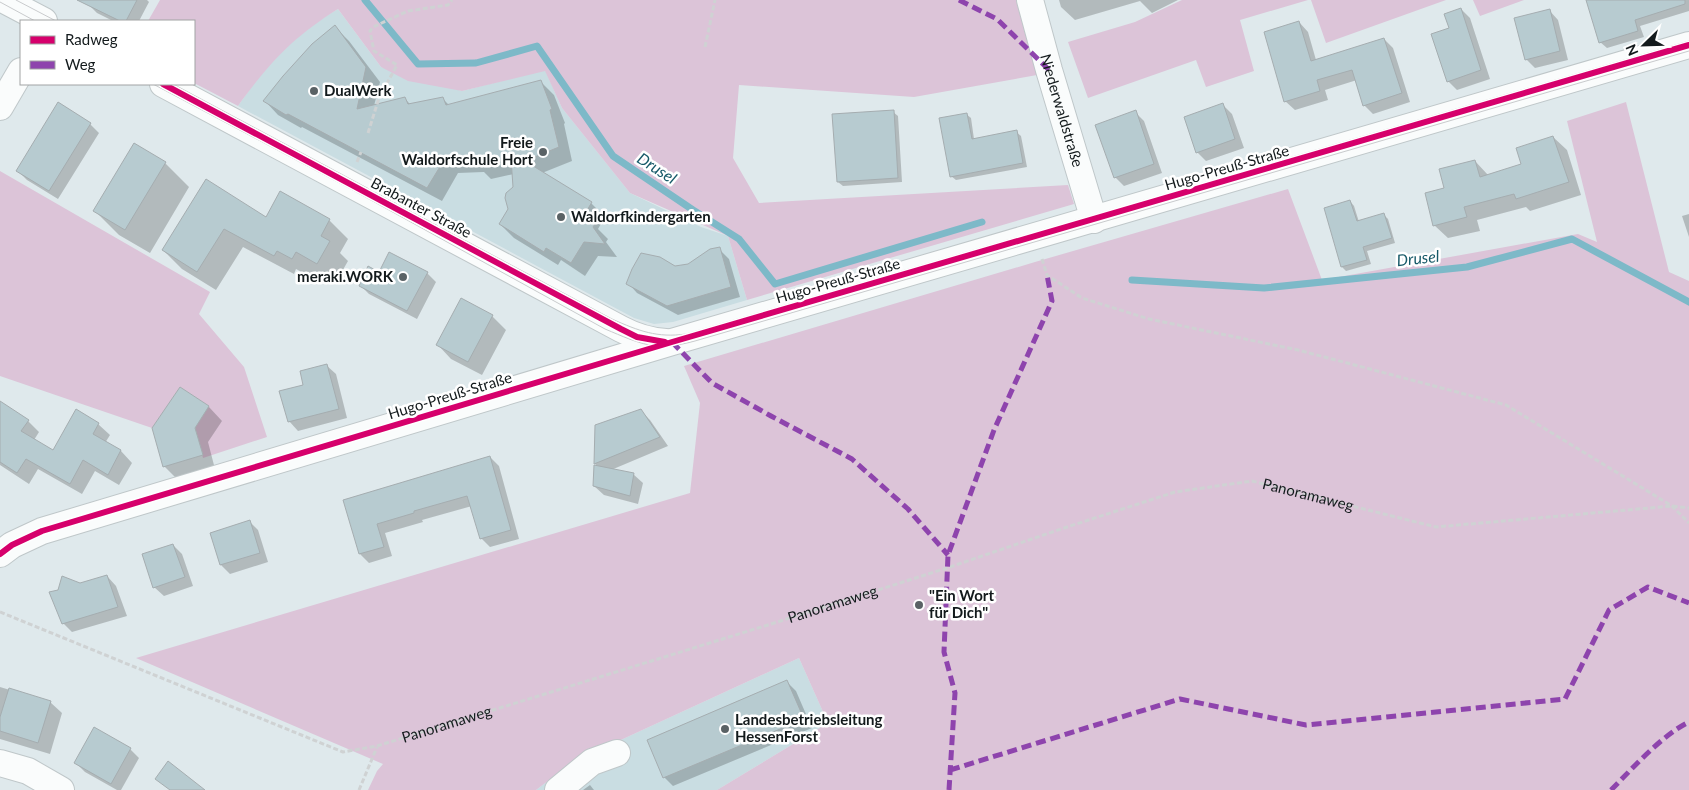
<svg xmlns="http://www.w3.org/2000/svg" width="1689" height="790" font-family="Lato,sans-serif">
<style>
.built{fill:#c9dde2}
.green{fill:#dcc4d8}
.shadow{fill:#0003}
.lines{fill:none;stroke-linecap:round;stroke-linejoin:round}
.stream{stroke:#7db9c8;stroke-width:7}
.building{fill:#b7cbd0;stroke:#a5adb0}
.minor-casing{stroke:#bfc7c9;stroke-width:28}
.path{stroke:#cfd2d3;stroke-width:3;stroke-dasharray:5 2.5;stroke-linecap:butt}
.minor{stroke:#fafcfc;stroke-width:26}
.tram{stroke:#c9cbcd;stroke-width:1}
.quiet{stroke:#8e44ad;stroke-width:5;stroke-dasharray:10 5;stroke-linecap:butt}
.cycleway-casing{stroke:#fff;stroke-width:9}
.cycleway{stroke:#d6006c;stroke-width:6}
.poi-dot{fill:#5a6265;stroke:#fff;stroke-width:2}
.labels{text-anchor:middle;stroke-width:5;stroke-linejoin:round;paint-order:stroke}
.poi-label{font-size:15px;font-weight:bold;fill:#131a1c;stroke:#fff;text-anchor:start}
.street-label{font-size:15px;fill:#131a1c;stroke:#fff}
.water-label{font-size:16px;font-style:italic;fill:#165968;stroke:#fff}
</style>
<rect width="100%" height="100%" fill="#dfe9ec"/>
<path class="built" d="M338,9L381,67L462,91L545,70L562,108L630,193L701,227L728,236L747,300L673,322L654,324L634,318L238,106L259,76L284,49L313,24Z
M799,658L828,723L717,790H536L573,762Z"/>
<path class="green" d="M160,0H1016L1037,75L914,97L739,85L733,158L759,203L1068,185L1074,204L747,300L728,236L630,193L562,108L545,71L462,91L408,81L381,67L338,9C293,37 269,63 238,106L194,83V21H148Z
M1182,0H1308L1240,20L1254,71L1206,87L1196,60L1088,98L1068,42L1135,22Z
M1311,0H1446L1326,43Z
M1473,0H1524L1480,16Z
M1626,102L1669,272L1689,281V790H717L828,723L799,658L573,762L536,790H368L377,771L383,764L136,658L690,493L700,403L684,366L1035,262L1288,189L1322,280L1578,234L1597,242L1567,121Z
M0,171L210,292L199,314L244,367L267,437L203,458L195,427L209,406L180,387L152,428L0,376Z"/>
<path class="shadow" d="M90,0H147L149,2L139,21H113L97,13L88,4Z
M1059,0H1178L1152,13L1140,1L1075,20L1061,7Z
M1587,0H1689V11L1640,26L1644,37L1607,48L1600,42Z
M1461,9L1470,18L1490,79L1457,90L1448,81Z
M1549,10L1558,20L1568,60L1535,68L1526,59Z
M1299,22L1308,32L1316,60L1384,39L1393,48L1410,102L1373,114L1364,105L1357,80L1325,90L1328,100L1295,110L1285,101Z
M335,27L349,41L380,82L374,106L405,99L411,105L442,98L449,105L540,81L554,95L565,123L564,124L572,161L542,173L591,203L605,217L598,229L608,239L606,242L617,257L598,256L585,276L561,260L558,265L514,238L500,224L509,209L515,187L514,174L491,179L484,172L458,173L442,201L302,127L301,128L278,115L265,101Z
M1223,105L1232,114L1244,148L1206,161L1197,152Z
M893,112L898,116L902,182L843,186L838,182Z
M1135,112L1144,121L1162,173L1124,186L1115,177Z
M966,114L971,118L974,139L1016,132L1021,136L1027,167L956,180L951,176Z
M90,124L99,133L58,199L27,180L18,171Z
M1553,137L1567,150L1581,195L1530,211L1526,207L1477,220L1480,231L1448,238L1434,225L1446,189L1475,161L1488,175L1523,165Z
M165,163L189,187L150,253L119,235L95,211Z
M206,181L266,219L329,220L348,239L340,253L348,261L336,282L315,271L311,277L296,269L294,274L243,247L216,290L182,269L163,250Z
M1350,201L1354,206L1359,222L1384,215L1388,219L1395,243L1367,251L1371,264L1346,271L1342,267Z
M1689,214V237L1682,216Z
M719,249L729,259L740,297L678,315L637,293L628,283L675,268L688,265Z
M427,273L436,282L417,319L369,294L360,285L379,274Z
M462,300L492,316L506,330L482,375L451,359L438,345Z
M326,365L336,374L347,418L298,431L289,421Z
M180,388L209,407L222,421L208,442L215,469L178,480L164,466Z
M0,404L28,421L39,432L34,440L53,452L98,424L110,435L105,443L121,451L132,463L119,485L95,471L82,494L38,469L29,484L0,465Z
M641,411L650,420L668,446L611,470L633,474L643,483L638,504L604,495L594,486L599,467L595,464L596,426Z
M490,457L499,466L519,539L490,547L481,538L472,506L422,520L423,522L385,533L392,556L369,563L360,554L344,500Z
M249,521L258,530L268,562L230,574L221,565L211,533Z
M173,545L182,554L193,586L164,596L154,587Z
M107,576L116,586L127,616L72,632L63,623L80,585Z
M787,682L796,691L812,728L673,786L664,777Z
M0,687L50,702L62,713L50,754L0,739Z
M130,749L139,758L121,790H117L85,772L76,763Z
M590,785L594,790H583Z"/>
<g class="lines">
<path class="stream" d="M365,0L418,64L476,63L537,46L613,156L693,210L739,239L775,284L982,222
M1132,280L1264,288L1467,267L1572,239L1689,302"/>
</g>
<path class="building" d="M77,0H137L126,21H120Z
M1586,0H1685V4L1635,20L1638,31L1599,43Z
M1461,8L1481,70L1447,82L1431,34L1449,28L1444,14Z
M1550,9L1560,51L1525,60L1514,18Z
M1299,21L1311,61L1384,38L1402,93L1363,106L1352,70L1317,80L1320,91L1284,102L1264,32Z
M335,25L366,67L357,109L405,97L408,104L443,97L446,105L541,80L552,109L550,110L559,147L525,161L592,202L583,217L595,224L593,227L605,244L584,242L571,263L546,248L544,252L499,224L508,209L505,198L506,193L513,187L511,158L475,165L469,159L444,160L427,188L288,114L286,115L263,101L283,76L312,44Z
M58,102L91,123L49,191L16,171Z
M1223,103L1235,139L1196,153L1184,117Z
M894,110L898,178L837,182L832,114Z
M1136,110L1154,164L1114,178L1095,125Z
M967,113L972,139L1017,130L1023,163L950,177L939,118Z
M1553,136L1569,182L1516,199L1514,194L1464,207L1467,217L1433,226L1425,193L1444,188L1439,169L1475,160L1480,177L1521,164L1516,148Z
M134,143L166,162L125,230L93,211Z
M206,179L266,217L280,191L330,219L321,236L330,241L317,264L296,252L292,259L277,251L274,256L224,229L197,272L162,250Z
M1350,200L1357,221L1384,213L1392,238L1363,247L1367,260L1341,267L1324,208Z
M720,247L731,287L667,306L626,284L632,269L641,253L660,257L675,266L688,264L710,249Z
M389,252L428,272L407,311L359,286L368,266L379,272Z
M461,298L493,315L468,362L436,345Z
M327,364L339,409L288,422L279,391L303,385L300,371Z
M180,387L209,406L195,428L203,455L163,467L152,428Z
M0,401L29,420L21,431L53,450L76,409L99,423L93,434L121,450L108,475L83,460L70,484L26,459L17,473L0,462Z
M641,409L660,437L594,464L595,425Z
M490,456L511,530L480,539L467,496L414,511V513L377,524L384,547L359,554L343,500Z
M594,465L634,473L630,496L593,486Z
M250,520L260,553L220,565L210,533Z
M173,544L185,577L153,588L142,554Z
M107,575L118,607L62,624L49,592L58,590L62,576L80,583Z
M787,680L804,719L663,778L647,740Z
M9,688L51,701L38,743L0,731V717Z
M94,727L131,748L111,784L74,763Z
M168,761L205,790H170L155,779Z"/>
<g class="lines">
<g class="minor-casing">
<g id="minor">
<path d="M4,0L44,21"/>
<path id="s2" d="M1030,0L1049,70L1094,220"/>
<path d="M163,84L621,329C636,337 650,341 666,342"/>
<path d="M0,107L21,71"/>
<path d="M0,554L12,545L42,531L672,342L1689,45"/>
<path d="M0,763L28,771L61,790"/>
<path d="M558,790L592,762L617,753"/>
</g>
</g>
<g class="path">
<path d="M705,47L715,0"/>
<path d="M368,133L379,98L397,65L374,51L370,31L373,27L408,11L448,5L452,0"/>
<path d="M357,162L361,152"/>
<path d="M1042,259L1047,275L1082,298L1149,319L1298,350L1506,405L1672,506L1689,523"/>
<path id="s1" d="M0,612L343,752L377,746L771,624L947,568L1064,528L1175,492L1252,481L1436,527L1672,506L1689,508"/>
<path d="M359,790L377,747"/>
</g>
<use href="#minor" class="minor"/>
<path class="tram" d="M16,0L56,21
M0,2L35,21
M153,84L349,188L605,329C641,344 655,352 695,341L1689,51
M173,84L612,319C639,331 657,338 686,334L1689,41"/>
<path class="quiet" d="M959,0L997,19L1049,70
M672,342L712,383L771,416L852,459L908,509L948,555
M950,770L1180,699L1306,725L1565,699L1609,610L1648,587L1689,603
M949,790L955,693L944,652L948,555L994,430L1052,301L1047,275
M1611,790C1633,768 1662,735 1689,722"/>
<g class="cycleway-casing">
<path id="cycleway" d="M163,84L621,329L637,337L665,342
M0,554L12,545L42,531L672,342L1689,45"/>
</g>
<use href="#cycleway" class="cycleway"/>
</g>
<g class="poi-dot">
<circle cx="314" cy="91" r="5"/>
<circle cx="543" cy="152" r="5"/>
<circle cx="561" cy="217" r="5"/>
<circle cx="403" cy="277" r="5"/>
<circle cx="919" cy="605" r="5"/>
<circle cx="725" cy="729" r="5"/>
</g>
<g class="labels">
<g class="poi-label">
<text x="324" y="96">DualWerk</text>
<text x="533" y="148" text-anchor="end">Freie<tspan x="533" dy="17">Waldorfschule Hort</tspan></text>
<text x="571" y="222">Waldorfkindergarten</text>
<text x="393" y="282" text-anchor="end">meraki.WORK</text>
<text x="929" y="601">"Ein Wort<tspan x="929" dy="17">für Dich"</tspan></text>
<text x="735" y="725">Landesbetriebsleitung<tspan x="735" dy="17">HessenForst</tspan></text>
</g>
<g class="street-label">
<text dy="5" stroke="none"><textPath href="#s2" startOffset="115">Niederwaldstraße</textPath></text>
<text transform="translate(1227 168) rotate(-16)" y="5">Hugo-Preuß-Straße</text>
<text transform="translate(421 208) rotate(28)" y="5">Brabanter Straße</text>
<text transform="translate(838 281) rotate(-16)" y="5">Hugo-Preuß-Straße</text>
<text transform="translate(450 396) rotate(-17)" y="5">Hugo-Preuß-Straße</text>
<text dy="5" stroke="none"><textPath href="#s1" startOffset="1378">Panoramaweg</textPath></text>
<text dy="5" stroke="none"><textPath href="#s1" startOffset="882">Panoramaweg</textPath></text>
<text dy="5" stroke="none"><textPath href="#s1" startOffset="478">Panoramaweg</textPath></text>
</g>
<g class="water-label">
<text transform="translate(657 168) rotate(33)" y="6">Drusel</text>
<text transform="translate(1418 258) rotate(-6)" y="6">Drusel</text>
</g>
</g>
<rect x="20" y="20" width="175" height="65" fill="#ffffff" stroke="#a1a3a4"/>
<rect x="30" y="36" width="25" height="8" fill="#d6006c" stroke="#a1a3a4"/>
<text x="65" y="45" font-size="15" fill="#131a1c">Radweg</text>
<rect x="30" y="61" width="25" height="8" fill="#8e44ad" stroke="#a1a3a4"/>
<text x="65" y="70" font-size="15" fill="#131a1c">Weg</text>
<g transform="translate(1644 45) rotate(247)" stroke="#ffffff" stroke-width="4" paint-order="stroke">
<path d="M0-4L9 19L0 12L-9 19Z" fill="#131a1c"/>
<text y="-8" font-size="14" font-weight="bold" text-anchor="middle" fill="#131a1c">N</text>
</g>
</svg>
